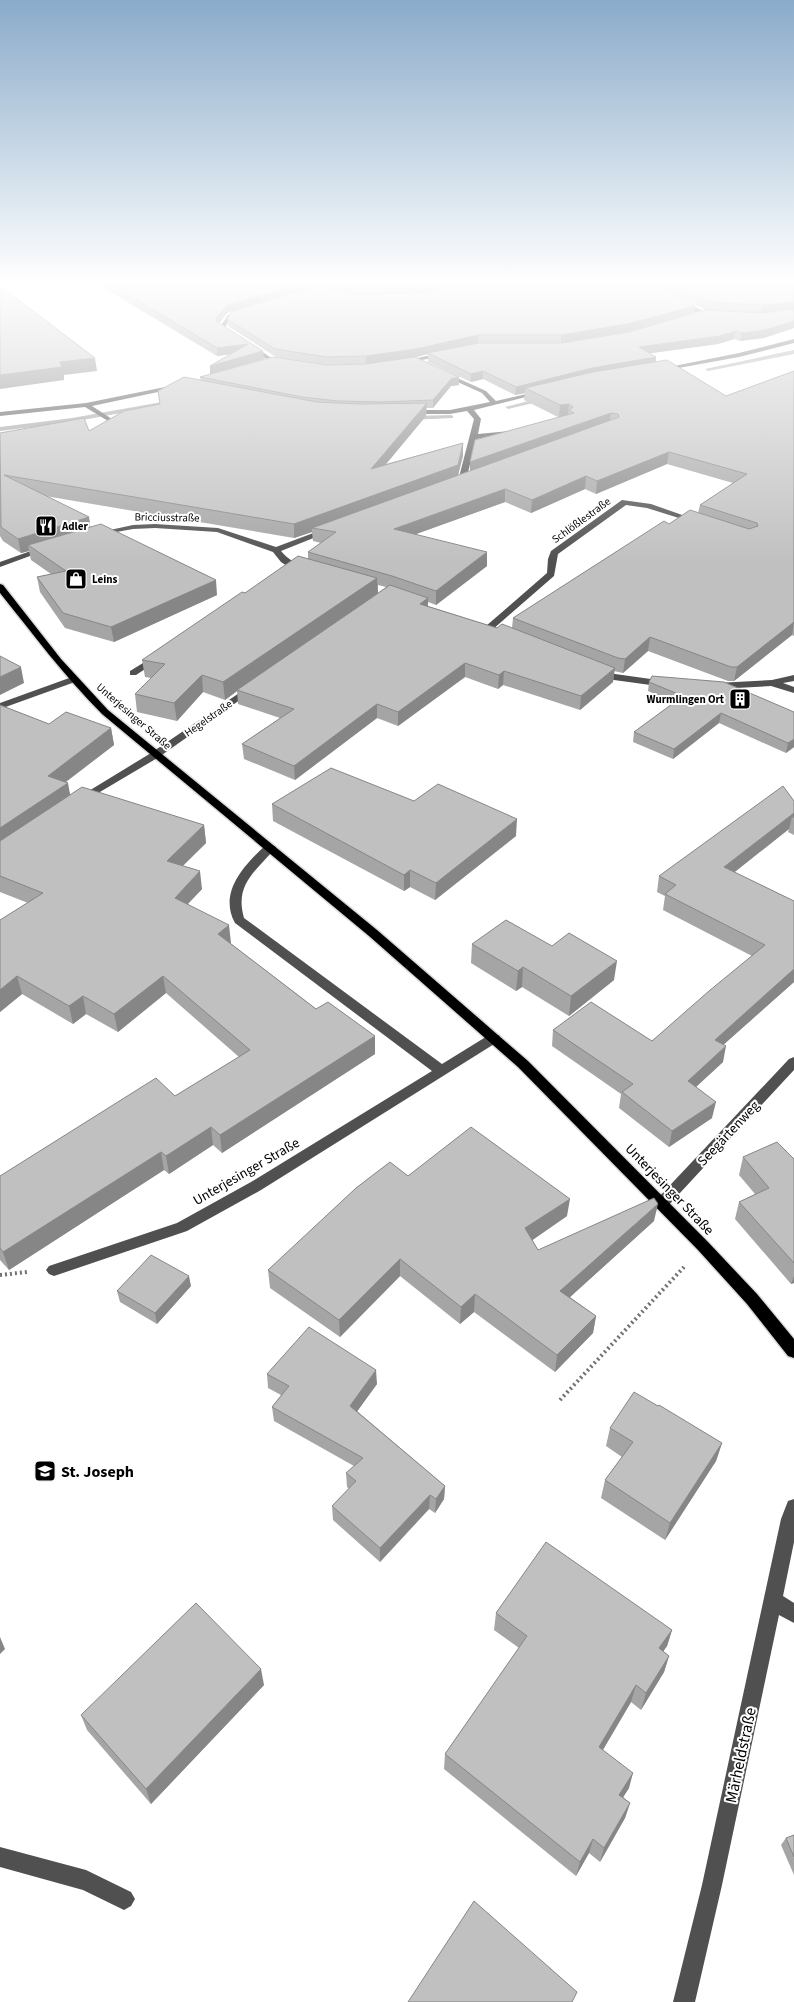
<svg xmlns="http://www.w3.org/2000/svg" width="794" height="2002" font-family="'Source Sans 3',sans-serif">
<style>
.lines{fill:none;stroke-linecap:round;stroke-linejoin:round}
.stream{fill:#9e9e9e;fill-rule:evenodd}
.major-casing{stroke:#dbdbdb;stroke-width:3}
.path{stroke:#727272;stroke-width:4;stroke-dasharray:2 3;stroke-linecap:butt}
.minor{fill:#505050;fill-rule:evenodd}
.major{fill:#000;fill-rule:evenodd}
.wall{fill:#a5a5a5;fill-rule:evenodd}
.shaded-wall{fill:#868686}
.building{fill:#c0c0c0;stroke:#868686}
.labels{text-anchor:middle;stroke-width:4;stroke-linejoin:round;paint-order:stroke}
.far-street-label{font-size:11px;fill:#000;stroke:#fff}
.far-poi-label{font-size:11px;font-weight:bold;fill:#000;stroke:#fff;text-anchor:start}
.street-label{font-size:14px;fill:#000;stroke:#fff}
.near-poi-label{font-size:16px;font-weight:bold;fill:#000;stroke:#fff;text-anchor:start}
.near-street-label{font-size:16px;fill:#000;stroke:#fff}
</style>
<rect width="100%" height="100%" fill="#fff"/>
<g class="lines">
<path class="stream" d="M794,350V354L708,371L705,369Z
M544,397L546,398V400L508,409L505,407Z
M173,400L175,401V403L72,422L0,431V427L72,418Z
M451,415L453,416V418L409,420L406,418L409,416Z"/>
<g class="major-casing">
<path id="major" d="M0,584L3,585L61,659L108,710L377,930L528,1061L708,1242L757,1294L794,1339V1358L788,1356L747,1304L698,1250L518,1067L369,936L102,714C64,676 33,634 0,593Z"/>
</g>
<path class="path" d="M0,1275L27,1272
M560,1400L684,1267"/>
<path class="minor" d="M296,282H305L331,292L326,293Z
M678,300H682L705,312L719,315C706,322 689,308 678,302Z
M242,311L244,314L232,317L225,327L236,334V336H232L219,328L228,315Z
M794,339V343L739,357L662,371L659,369L739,353Z
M250,344L252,345L276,361L271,362L248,347V345Z
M444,352L447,354L446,355L403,364L400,362Z
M444,372L486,391L496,401L539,391L542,393L474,410L481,419L478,434L511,431L515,433L511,435L476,439L466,481L462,483L458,481L474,419L467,411L450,414H411L408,412L411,410H450L490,402L482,393L442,375V373Z
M175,385L177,386V388L92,406L115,421V423L113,424L85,407L0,416V412L86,403Z
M622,500L651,504L702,522L698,524L647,508L626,505L558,554L554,576L492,630H486V626L547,573L548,559L551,551Z
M155,524L218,528L276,547L324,529L331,531L281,551C289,560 296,564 307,567V571L290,568L281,562L273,552L217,532L155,528L133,529L100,535L96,533L133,525Z
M42,547L49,549L0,567V562Z
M156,655L161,658L159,660L136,675H130V671Z
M599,669L615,674L665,681L670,684L665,687L614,680L596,674L594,672Z
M794,675V681L783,683L794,687V693L771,686L717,689L712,686L717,683L772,680Z
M72,677L77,680L75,682L0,709V703Z
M251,685L254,686V690L159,757L83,802L79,803L74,800L151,753Z
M270,844L276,847C257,871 234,883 244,918L442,1064L489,1035H499L500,1038L499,1041L261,1190L187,1231L54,1276L49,1274L46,1270L49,1266L177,1223L251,1182L432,1071L235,923C218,892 245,864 266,845Z
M794,1057V1070L667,1207L662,1209L657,1207L655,1203L657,1199L789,1059Z
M794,1499V1542L783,1596L794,1603V1623L779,1615L722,1885L695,2002H673L702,1885L781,1519L788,1501Z
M0,1847L86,1870L131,1892L135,1899L131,1906L124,1910L83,1890L0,1867Z"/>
<use href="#major" class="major"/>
</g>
<path class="wall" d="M104,282H307L308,289L345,292L311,282H651L695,306L694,313L705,310L652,282H794V328L764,338L740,341L734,339L718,344L650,353L656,357V362L726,396L794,371V636L792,635L734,681H728L648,651L623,673L614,671L613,682L580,710L503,685L498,689L465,677L398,726L377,718L295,780L244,759L242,744L280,718L238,704L237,691L225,700L203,692L177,721L137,712L135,694L151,678L145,677L142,660L245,593L308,559V552L321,543L313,541L312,532L294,538L45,496L89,517L90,527L217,595L114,642L65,628L40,592L37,577L51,574L31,560L29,551L21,553L3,541L0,536V433L89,431L160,404L158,391L201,380L200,377L459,385L451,386L433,408H426V416L386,464L463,443V456L458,475L470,471V462L558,417L524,400L525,393L515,395L483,379L471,382L428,362V354L416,357L366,364L327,365L276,357L228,326L227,319L232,312L227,313L219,323L264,359L210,374V366L230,354L217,356L104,288ZM667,464L733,483L700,505L698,513L669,524L513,618L512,628H497L428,606V602L436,605L487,566L416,534L505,502L531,513L585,489L596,494ZM378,585L386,587L378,593Z
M649,682H724L794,747L786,753L719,723L673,759L633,742L634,732L674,703L648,691Z
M0,705L49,724L111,728L114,745L66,782L70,794L204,825L206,843L183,866L202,889L188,904L231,943H230L375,1054L222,1153L213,1145L169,1174L164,1170L9,1270L0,1260V1176L175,1096L239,1057L166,993L118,1032L86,1014L73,1024L22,994L0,1012V920L28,903L0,892Z
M414,801L516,836L435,900L410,887L404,891L273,821L272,804Z
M794,801V835L788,832L789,829L734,872L794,901V982L724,1044L723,1062L696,1087L712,1118L669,1147L619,1108L621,1094L552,1046L553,1030L652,1041L752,956L663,910L665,896L657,892L659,876Z
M472,944L552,946L614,980L569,1016L522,987L516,991L471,963Z
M743,1157L794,1159V1283L791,1284L735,1219L739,1202L755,1194L739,1175Z
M408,1176L567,1216L532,1240L538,1250L654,1221L570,1297L596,1316L593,1333L555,1372L474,1312L460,1324L400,1276L340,1337L270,1288L268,1270Z
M191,1286L157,1324L120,1302L117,1291Z
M267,1374L377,1384L357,1411L445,1486L444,1499L435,1513L429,1509L380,1562L333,1520L332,1506L349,1489L347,1487L346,1473L354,1466L274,1421L272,1407L281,1395L268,1388Z
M658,1406L722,1443L716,1461L665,1540L601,1498L605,1480L622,1457L606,1446L610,1428Z
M496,1613L672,1630L667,1646L663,1651L669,1656L664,1672L641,1710L631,1702L603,1750L629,1788L623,1797L630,1803L625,1818L600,1862L589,1853L576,1876L444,1769L445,1754L519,1648L494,1630Z
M264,1685L151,1804L87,1730L81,1715Z
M794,1835V1875L781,1845L786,1838Z"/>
<path class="shaded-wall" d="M307,282L308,290L227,313L217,326L216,318L227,305Z
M437,282H471L422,293V286Z
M794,302V309L761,313L762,305Z
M695,306L694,313L627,332L561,343V335Z
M794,321V328L764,338L740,341L742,333Z
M736,331L734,339L718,344L638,355L639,347Z
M478,335V343L428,353V354L416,357L366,364V356Z
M248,344L249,352L217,356V348Z
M263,351L264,359L210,374V366Z
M656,357L655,365L525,388V393L515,395L516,387L592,368Z
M95,358L97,371L64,375V380L0,389V375L60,362Z
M483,371V379L471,382V374Z
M459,377V385L451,386L433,408V400L451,379Z
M427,403L426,416L371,482V469Z
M569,404L568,415L559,417L560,405Z
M611,413L609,425L470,474V462Z
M463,443V456L457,479L312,528V532L294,538V524Z
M669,452L667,464L596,494L597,481Z
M586,476L585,489L531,513L532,500Z
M505,489V502L394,542V529Z
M89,517L91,532L28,545L29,551L21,553L18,539Z
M487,552V566L436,605V591Z
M377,578L378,595L237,690V691L225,700L223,682Z
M216,580L217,595L114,642L111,627Z
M428,598V611L420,604Z
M794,622L792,635L734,681L737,667Z
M650,637L648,651L623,673L625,659Z
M465,663V677L398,726V712Z
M21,667L24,683L0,695V677Z
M615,668L613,682L580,710L581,696Z
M504,671L503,685L498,689L499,675Z
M202,675L203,692L177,721L174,703Z
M377,704V718L295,780L294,766Z
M721,713L719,723L673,759L674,749Z
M111,728L114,745L51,793L48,776Z
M794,739V747L786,753L788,743Z
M68,783L71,800L0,849V828Z
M794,813V818L792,817L789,829L721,883L724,867Z
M517,819L516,836L435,900L436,883Z
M204,825L206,843L170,878L167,861Z
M410,870V887L404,891V875Z
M200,871L202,889L177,915L175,898Z
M229,925L231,943L220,952L218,934Z
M617,961L614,980L569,1016L571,996Z
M523,967L522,987L516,991L518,971Z
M794,969V982L712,1055L715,1040Z
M17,976L22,994L0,1012V990Z
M163,976L166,993L118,1032L114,1014Z
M83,996L86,1014L73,1024L69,1006Z
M375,1036V1054L222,1153L220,1135Z
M726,1046L723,1062L685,1097L688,1081Z
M716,1102L712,1118L669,1147L672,1131Z
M211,1127L213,1145L169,1174L166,1156Z
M161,1152L164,1170L9,1270L3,1252Z
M570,1199L567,1216L524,1246L525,1228Z
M658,1204L654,1221L558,1308L560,1291Z
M400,1259V1276L340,1337L339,1320Z
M189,1276L191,1286L157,1324L155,1313Z
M794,1276V1283L791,1284Z
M475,1294L474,1312L460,1324L461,1307Z
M596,1316L593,1333L555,1372L557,1355Z
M376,1370L377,1384L351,1420L350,1406Z
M722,1443L716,1461L665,1540L670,1523Z
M445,1486L444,1499L435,1513L436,1499Z
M430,1495L429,1509L380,1562V1548Z
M672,1630L667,1646L654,1665L659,1648Z
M0,1637L5,1649L0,1654Z
M669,1656L664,1672L641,1710L646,1693Z
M261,1669L264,1685L151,1804L146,1789Z
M636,1685L631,1702L595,1763L599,1747Z
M633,1773L629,1788L615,1810L619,1795Z
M630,1803L625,1818L600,1862L604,1848Z
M593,1839L589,1853L576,1876L580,1862Z"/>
<path class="building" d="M107,282H307L227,305L216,318V321L263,351L210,366L248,344L217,348Z
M336,282H437L422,286L381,287L349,286Z
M467,282H651L695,306L627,324L561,335H478L416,349L366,356L327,357L275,349L227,319L233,311L318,286L353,294L423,293Z
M667,282H794V302L762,305L707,302Z
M0,286L95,358L60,362L62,367L0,375Z
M794,309V321L765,330L742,333L736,331L720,336L639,347L656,357L592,368L516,387L483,371L471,374L428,353L479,343H562L629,332L705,310L763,313Z
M273,357L327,365L366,364L415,357L459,377L451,379L433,400L382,402L338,401L302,397L200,377Z
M667,360L726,396L794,371V622L737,667H731L650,637L625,659L618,658L513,618L664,521L669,524L690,510L749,529L758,526L757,523L700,505L747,474L669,452L597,481L586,476L532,500L505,489L394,529L487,552L436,591L392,576L308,552L336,532L312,528L619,417L618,414L611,413L470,462L475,440L574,413L569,410L573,407L569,404L560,405L525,388L593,372Z
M184,377L317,402L360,404L427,403L371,469L463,443L458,465L294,524L4,475L89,517L18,539L1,527L0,433L84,418L89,431L124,411L160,404L158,391Z
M101,524L216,580L111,627L63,613L37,577L66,571L28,545Z
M298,556L377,578L223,682L202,675L174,703L135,694L165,664L142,660L242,592L245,593Z
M390,585L428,598L420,604L497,628L502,624L615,668L581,696L504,671L499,675L465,663L398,712L377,704L294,766L242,744L294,709L237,690Z
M0,656L21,667L0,677Z
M652,676L724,682L794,712V739L788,743L721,713L674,749L634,732L683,696L649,682Z
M0,705L49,724L66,712L111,728L48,776L68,783L0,828Z
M331,768L414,801L438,784L517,819L436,883L410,870L404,875L272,804Z
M783,786L794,801V813L724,867L794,901V969L715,1040L726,1046L688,1081L716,1102L672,1131L622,1092L633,1084L553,1030L591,1002L652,1041L709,991L765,945L665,894L676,885L659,876Z
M82,787L204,825L167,861L200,871L175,898L229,925L218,934L316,1009L328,1002L375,1036L220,1135L211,1127L166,1156L161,1152L3,1252L0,1248V1176L156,1078L175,1096L250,1050L163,976L114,1014L83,996L69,1006L17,976L0,990V920L43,893L0,876V841Z
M506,920L552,946L569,933L617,961L571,996L523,967L518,971L472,944Z
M471,1127L570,1199L525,1228L538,1250L654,1198L658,1204L560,1291L596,1316L557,1355L475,1294L461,1307L400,1259L339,1320L268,1270L356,1188L390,1162L408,1176Z
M777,1142L794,1159V1263L739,1202L769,1188L743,1157Z
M151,1255L189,1276L155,1313L117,1291Z
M309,1327L376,1370L350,1406L445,1486L436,1499L430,1495L380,1548L332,1506L356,1481L346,1473L363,1458L272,1407L289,1386L267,1374Z
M634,1392L658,1406L659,1405L722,1443L670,1523L605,1480L633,1442L610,1428Z
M546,1542L672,1630L659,1648L669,1656L646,1693L636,1685L599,1747L633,1773L619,1795L630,1803L604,1848L593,1839L580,1862L445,1754L527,1636L496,1613Z
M196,1603L261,1669L146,1789L81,1715Z
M794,1835V1857L786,1838Z
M474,1901L577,1992L572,2002H408Z"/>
<linearGradient id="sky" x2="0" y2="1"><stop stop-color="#8aabca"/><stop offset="0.5" stop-color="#fff"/><stop offset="1" stop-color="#fff" stop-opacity="0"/></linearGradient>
<rect width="794" height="563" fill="url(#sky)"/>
<defs>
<g id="restaurant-square" transform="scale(1.125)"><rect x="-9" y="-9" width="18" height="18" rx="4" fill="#000" stroke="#fff"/><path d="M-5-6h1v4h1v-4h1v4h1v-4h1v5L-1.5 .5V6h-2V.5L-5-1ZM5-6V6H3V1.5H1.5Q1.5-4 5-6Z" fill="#fff"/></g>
<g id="shop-square" transform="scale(1.125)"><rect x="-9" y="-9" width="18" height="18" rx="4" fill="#000" stroke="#fff"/><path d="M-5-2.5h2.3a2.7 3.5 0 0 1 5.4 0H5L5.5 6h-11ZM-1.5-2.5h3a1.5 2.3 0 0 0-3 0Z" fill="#fff"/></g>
<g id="building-square" transform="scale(1.125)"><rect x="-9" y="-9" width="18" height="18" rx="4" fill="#000" stroke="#fff"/><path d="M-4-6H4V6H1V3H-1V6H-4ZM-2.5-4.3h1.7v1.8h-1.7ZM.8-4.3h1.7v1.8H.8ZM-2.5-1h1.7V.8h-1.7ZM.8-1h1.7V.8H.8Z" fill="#fff"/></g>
<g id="school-square" transform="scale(1.125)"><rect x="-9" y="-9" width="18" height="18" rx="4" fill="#000" stroke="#fff"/><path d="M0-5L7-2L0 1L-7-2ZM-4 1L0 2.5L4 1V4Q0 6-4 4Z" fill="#fff"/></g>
</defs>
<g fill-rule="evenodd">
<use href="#restaurant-square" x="46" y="526"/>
<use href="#shop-square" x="76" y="579"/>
<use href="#building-square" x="740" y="699"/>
<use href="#school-square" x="45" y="1471"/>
</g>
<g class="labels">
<g class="far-street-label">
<text transform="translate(167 517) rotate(1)" y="4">Bricciusstraße</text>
<text transform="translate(581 520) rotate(-36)" y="4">Schlößlestraße</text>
<text transform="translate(134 716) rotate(41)" y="4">Unterjesinger Straße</text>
<text transform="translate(208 718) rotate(-35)" y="4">Hegelstraße</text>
</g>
<g class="far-poi-label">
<text x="62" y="530">Adler</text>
<text x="92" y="583">Leins</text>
<text x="724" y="703" text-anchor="end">Wurmlingen Ort</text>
</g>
<g class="street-label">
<text transform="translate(728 1133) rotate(-47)" y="5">Seegärtenweg</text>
<text transform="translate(246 1171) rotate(-30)" y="5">Unterjesinger Straße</text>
<text transform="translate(670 1189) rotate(46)" y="5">Unterjesinger Straße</text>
</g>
<g class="near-poi-label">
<text x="61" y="1477">St. Joseph</text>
</g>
<g class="near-street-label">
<text transform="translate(740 1755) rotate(-78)" y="6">Märheldstraße</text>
</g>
</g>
</svg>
